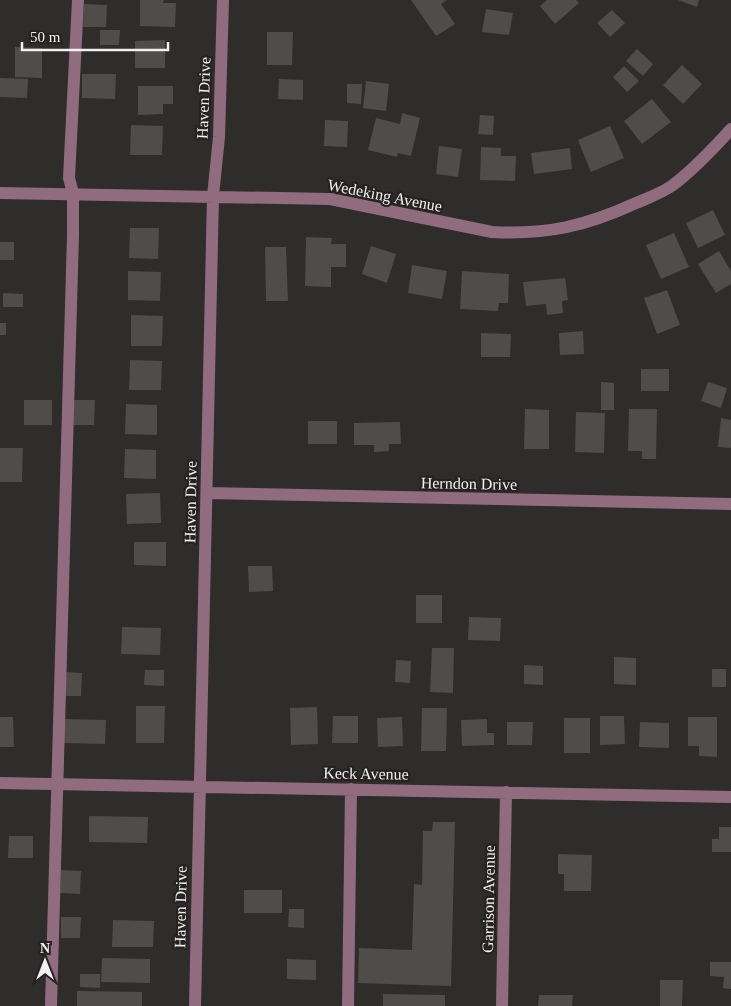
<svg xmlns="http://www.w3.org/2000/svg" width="731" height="1006" font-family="Georgia,serif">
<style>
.building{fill:#4f4c4a}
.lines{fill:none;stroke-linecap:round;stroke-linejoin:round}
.minor{stroke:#916c7e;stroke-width:12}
.labels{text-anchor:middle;stroke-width:4.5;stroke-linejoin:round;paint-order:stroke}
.street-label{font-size:16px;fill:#f2f0f0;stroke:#262222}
</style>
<rect width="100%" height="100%" fill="#2f2c2c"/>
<path class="building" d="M140,0H164L163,3H176L175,27L140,26Z
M411,0H447L441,4L455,24L436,36Z
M547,0H576L579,3L555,24L540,6Z
M678,0H699L697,7Z
M84,4L107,5L106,27H83Z
M486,9L513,13L509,35L482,32Z
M612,10L625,23L610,37L597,23Z
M100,30H120L119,45H100Z
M267,32H293L292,65H267Z
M165,40V68H135V41Z
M15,47L42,48V78L15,77Z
M637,49L653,64L643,76L626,61Z
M682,65L702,84L683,104L663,85Z
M624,66L639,81L627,92L613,77Z
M82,74H116L115,99L82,98Z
M0,78L28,79L27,98L0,97Z
M279,79L303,80V100L278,99Z
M366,81L389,84L386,111L363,108Z
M347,84H362L361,104L347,103Z
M138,86H173V104H163V114L138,115Z
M652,99L671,122L642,144L624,121Z
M402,113L420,118L411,156L398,153L397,157L368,150L376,118L400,124Z
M480,115L494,116L493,135L478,134Z
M325,120L348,121L347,147L324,146Z
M131,125L163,126L162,155H130Z
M610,126L624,158L591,172L578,140Z
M439,146L462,149L458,177L436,174Z
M481,147L501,148V156H516L515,181L480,180Z
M570,148L572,169L534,174L531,153Z
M713,210L725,235L698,248L686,223Z
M130,228H159L158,259L129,258Z
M674,233L689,267L661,279L646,245Z
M306,237L332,238L331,244H346V267H331V287L305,286Z
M0,242H14V260H0Z
M371,246L396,254L387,283L362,274Z
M265,247H286L288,301H266Z
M719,251L731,271V284L716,293L698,264Z
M412,265L447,271L442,299L408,293Z
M128,271L161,272L160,301L128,300Z
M462,271L509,274L508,303H499L498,311L460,309Z
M565,278L568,300L562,301L563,313L547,315L546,304L526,306L523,282Z
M667,290L680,325L657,334L644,298Z
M3,293L23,294V307H3Z
M131,315L163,316L162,346H131Z
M0,323H6V335H0Z
M583,331L584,354L560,355L559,333Z
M481,333L511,334L510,357H481Z
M130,360L162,361L161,390H129Z
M641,369H669V391H641Z
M601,382L614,383V410H601Z
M708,382L727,388L721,408L701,401Z
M24,400H52V425H24Z
M71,400H95L94,425H70Z
M126,404L157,405V435L125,434Z
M525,409L549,410V449H524Z
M629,409H657L656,459H642V451H628Z
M576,412L605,413L604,453L575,452Z
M721,418L731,420V448L718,447Z
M308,421H337V444H308Z
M400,422L401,444H389V451L374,452V445H354V423Z
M0,448H23L22,482H0Z
M125,449L156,450V479L124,478Z
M160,493L161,523L127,524L126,494Z
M134,542H166V566L134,565Z
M248,566H272L273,591L249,592Z
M416,595H442V623H416Z
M469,617L501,618L500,641L468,640Z
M122,627L161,628L160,655L121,654Z
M432,648H454L453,693L430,692Z
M614,657L636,658V685L614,684Z
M396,660L411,661L410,683L395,682Z
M524,665L543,666V685L524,684Z
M712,669H726V687H712Z
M145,670H164V686L144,685Z
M65,672L82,673L81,696H64Z
M136,706H165L164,743H136Z
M317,707L318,744L291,745L290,708Z
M422,708H447L446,751H421Z
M333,716H358V743H332Z
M600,716H624L625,744L600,745Z
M0,717H13L14,747H0Z
M402,717L403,746L378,747L377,718Z
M688,717H717V757L699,756V746H688Z
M564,718H590V753H564Z
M64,719L106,720L105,744L64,743Z
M487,719V733H494V745L462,746L461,720Z
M507,722H533L532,745H507Z
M640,722L669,723V748L639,747Z
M89,816L148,817L147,843L89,842Z
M433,822H455L451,986L358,983L359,948L412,950L414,884L422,885L423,831H432Z
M719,827H731V852H712V839H719Z
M9,836H33V858H8Z
M558,854L592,855L591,891H564V874H558Z
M61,870L81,871L80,894L60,893Z
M244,890H282V913H244Z
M289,909H304V928L288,927Z
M61,917H81L80,938H61Z
M113,920L154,921L153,947H112Z
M102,958L150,959V983L101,982Z
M287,959L316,960V980L287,979Z
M710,962H731V989L723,988L724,977L710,976Z
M80,974H100V988L80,987Z
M660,980H683L682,1006H660Z
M77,991L142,992V1006H77Z
M383,994L445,995V1006H383Z
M539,995H573L572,1006H538Z"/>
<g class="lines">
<path class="minor" d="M0,193L330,199L492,232C547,235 586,226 636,203C648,198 662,193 673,185C694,169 713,149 731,129
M207,493L731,504
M0,783L731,797
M51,1006L73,235V193L69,178L78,0
M195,1006L213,196L219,137L223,0
M348,1006L351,789
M502,1006L506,792"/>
</g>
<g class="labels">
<g class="street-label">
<text transform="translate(203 98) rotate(-88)" y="6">Haven Drive</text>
<text transform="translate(385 195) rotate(11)" y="6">Wedeking Avenue</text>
<text transform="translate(469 483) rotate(1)" y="6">Herndon Drive</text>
<text transform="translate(190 502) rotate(-89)" y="6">Haven Drive</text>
<text transform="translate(366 773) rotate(1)" y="6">Keck Avenue</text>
<text transform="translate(488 899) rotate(-89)" y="6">Garrison Avenue</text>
<text transform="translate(180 907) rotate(-89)" y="6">Haven Drive</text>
</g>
</g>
<g transform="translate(45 961)" stroke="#262222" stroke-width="4" paint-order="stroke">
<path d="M0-4L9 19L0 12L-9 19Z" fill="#f2f0f0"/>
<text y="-8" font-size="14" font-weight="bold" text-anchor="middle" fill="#f2f0f0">N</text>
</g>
<path d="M22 42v8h146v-8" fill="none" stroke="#f2f0f0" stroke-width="2.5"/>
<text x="30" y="42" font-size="15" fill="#f2f0f0" stroke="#262222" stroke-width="4" paint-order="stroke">50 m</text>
</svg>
